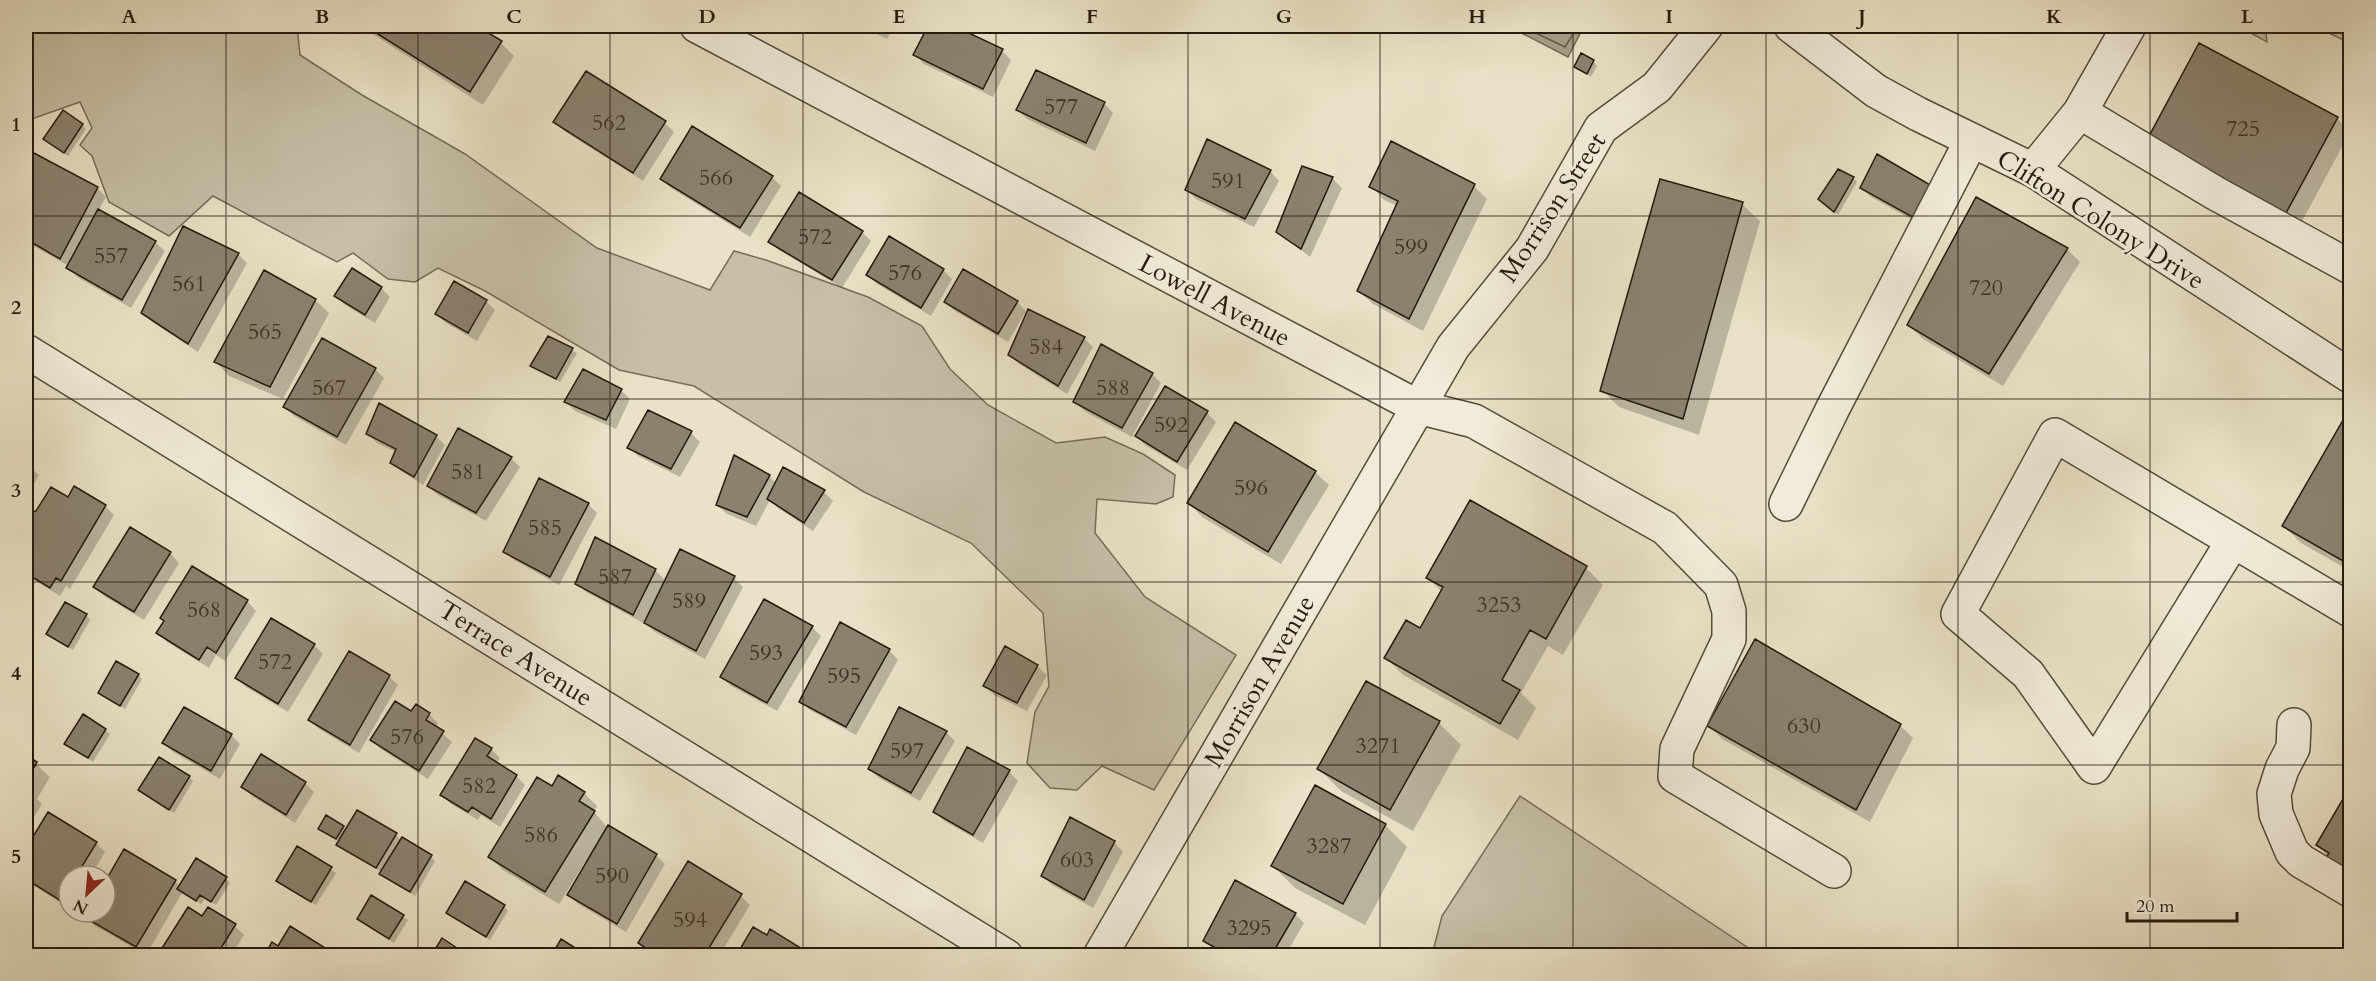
<svg xmlns="http://www.w3.org/2000/svg" width="2376" height="981" font-family="Cardo,serif">
<style>
.green{fill:#c7c0a7;stroke:#756d5a;stroke-width:1.5}
.water{fill:#a69e87;stroke:#726957;stroke-width:1.5}
.shadow{fill:#0003}
.lines{fill:none;stroke-linecap:round;stroke-linejoin:round}
.shore{stroke:#645c4a;stroke-width:1.5}
.building{fill:#8a826e;stroke:#231a0e;stroke-width:1.5}
.minor-casing{stroke:#544c3c;stroke-width:36}
.minor{stroke:#f1ecda;stroke-width:33}
.grid{fill:none;stroke:#231a0e;stroke-width:1.5;stroke-opacity:0.55}
.labels{text-anchor:middle;stroke-width:5;stroke-linejoin:round;paint-order:stroke}
.number-label{font-size:22px;fill:#3d3426}
.street-label{font-size:26px;fill:#231a0e;stroke:#f1ecda}
.neatline{fill:none;stroke:#231a0e;stroke-width:2}
.grid-label{font-size:20px;text-anchor:middle;font-weight:bold;fill:#231a0e}
</style>
<rect width="100%" height="100%" fill="#e9e2c6"/>
<filter id="stains"><feTurbulence type="fractalNoise" baseFrequency=".00333" numOctaves="4"/><feColorMatrix values="0 0 0 0 .2 0 0 0 0 .09 0 0 0 0 .02 0 0 0 .5 -.17"/></filter>
<radialGradient id="worn" r=".72"><stop offset=".6" stop-color="#630" stop-opacity="0"/><stop offset="1" stop-color="#630" stop-opacity=".3"/></radialGradient>
<path class="green" d="M26,26H297L300,55L362,95L465,154L597,248L710,290L734,251L766,260L868,297L922,326L950,369L988,405L1056,443L1105,437L1143,454L1175,475L1173,497L1156,504L1097,499L1095,533L1145,597L1236,655L1154,790L1102,766L1077,790L1050,788L1027,763L1035,712L1049,686L1043,613L971,543L864,492L694,386L619,370L485,291L438,268L415,282L388,279L353,253L337,262L213,196L169,236L109,202L92,156L80,145L92,128L80,102L26,121Z
M2238,26H2265L2267,42Z
M2314,26H2350V43Z
M1520,796L1759,955H1432L1442,916Z"/>
<path class="water" d="M1508,26H1584L1568,57Z"/>
<path class="shadow" d="M360,26H474L501,43L514,56L483,105Z
M860,26H894L887,39Z
M929,26H950L1002,51L1011,60L993,97L924,64L915,55Z
M1593,61L1597,66L1591,77L1576,66Z
M1104,103L1113,113L1095,151L1027,119L1018,110Z
M2337,118L2350,132L2300,225L2163,151Z
M555,122L665,123L674,132L643,181L564,131Z
M82,125L86,129L68,156L45,139Z
M1208,141L1270,171L1279,181L1254,227L1196,199L1187,190Z
M33,154L97,188L106,197L98,211L155,242L165,251L131,308L77,277L69,266L26,242V167Z
M1877,156L1925,227L1871,197L1862,188Z
M1303,167L1333,179L1342,188L1310,257L1277,231Z
M772,177L781,186L750,237L671,188L661,179Z
M1853,178L1857,182L1838,215L1824,203Z
M1371,186H1474L1487,199L1423,331L1373,304L1359,291L1398,206L1384,200Z
M1742,204L1760,221L1699,435L1619,407L1602,390Z
M862,232L871,241L842,288L779,250L770,241Z
M2067,249L2080,262L2003,386L1923,339L1909,325Z
M238,254L247,263L198,352L152,322L143,312Z
M943,270L952,279L931,316L877,284L868,274Z
M381,288L390,297L375,323L345,305L336,295Z
M315,300L329,313L283,399L229,376L216,362Z
M486,301L495,310L477,341L446,323L436,314Z
M945,302H1017L1026,311L1008,342L955,311Z
M549,338L577,353L560,382L532,366Z
M1084,338L1093,347L1067,394L1019,364L1009,355Z
M375,369L384,378L346,445L294,416L285,407Z
M1152,374L1161,383L1132,437L1084,411L1075,401Z
M621,390L630,399L616,429L575,411L566,402Z
M2350,411V571L2301,543L2284,526Z
M1207,413L1216,422L1187,470L1145,445L1136,436Z
M691,433L700,442L680,477L638,456L629,447Z
M368,434L436,436L445,445L423,485L401,471L392,462L396,452L377,443Z
M511,458L520,467L486,521L438,495L428,486Z
M26,463L39,475L26,498Z
M783,469L824,492L833,501L813,531L778,508L770,500L756,526L727,514L717,505L769,476L776,483Z
M1315,472L1329,485L1281,564L1202,517L1189,503Z
M69,499L105,506L114,515L70,589L66,586L60,596L26,575V522L31,513Z
M588,504L597,513L559,585L514,560L504,551Z
M170,553L179,563L144,620L104,596L95,587Z
M1586,568L1603,585L1563,655L1548,646L1521,693L1536,708L1518,740L1403,675L1386,658L1420,630L1442,592L1427,577Z
M655,570L666,581L734,578L743,587L705,659L655,632L644,621L643,623L586,592L577,583Z
M247,601L256,611L225,661L216,655L209,668L167,642L158,633Z
M86,615L90,620L73,650L48,634Z
M812,627L821,636L777,711L731,686L722,677Z
M314,645L323,654L288,712L246,687L237,677Z
M1006,648L1037,666L1047,675L1027,711L994,695L985,686Z
M889,650L898,660L856,735L810,710L801,701Z
M138,675L142,679L125,709L99,693Z
M389,676L398,685L359,753L319,729L310,720Z
M412,713L429,714L438,723L435,727L452,742L428,779L381,749L372,740Z
M1439,723L1461,745L1413,831L1341,791L1319,769Z
M1900,725L1913,738L1870,822L1722,739L1709,726Z
M105,730L110,734L93,762L66,744Z
M946,732L955,741L920,801L879,778L870,769Z
M231,735L240,744L220,779L173,752L164,743Z
M491,749L500,758L496,764L516,776L525,785L500,827L481,815L478,820L451,804L442,795Z
M26,757L36,764L50,777L37,799L42,804L26,830Z
M1009,772L1018,781L983,843L944,821L935,812Z
M189,777L193,781L174,813L140,790Z
M305,783L314,792L295,823L252,796L243,787Z
M552,788L584,793L597,806L594,812L607,827L656,855L665,864L626,932L578,904L569,895L587,864L585,862L559,904L503,870L490,857Z
M2350,790V883L2318,845Z
M48,814L96,843L105,852L91,876H69V908L26,881V851Z
M1385,825L1407,847L1365,925L1295,888L1273,866Z
M343,827L347,830L396,835L401,840L431,857L435,861L415,896L385,878L382,872L342,849L338,845L340,842L320,828Z
M1114,842L1123,852L1093,908L1052,885L1043,876Z
M298,848L336,873L316,905L278,881Z
M689,863L741,896L750,905L719,956H655L640,943Z
M226,878L230,883L216,905L205,898L201,904L182,893L146,955L95,926L86,917L89,912H105V884L175,881L180,886Z
M372,897L408,920L394,943L359,919Z
M504,906L508,911L490,940L452,917Z
M1295,914L1304,923L1285,956H1225L1214,950L1205,940Z
M203,918L235,926L244,935L231,956H159Z"/>
<g class="lines">
<path class="shore" d="M1521,26L1565,47L1578,26"/>
</g>
<path class="building" d="M365,26H477L502,41L470,92Z
M867,26H881L878,31Z
M928,26H954L1003,49L983,89L913,55Z
M2199,43L2338,117L2286,213L2148,138Z
M1581,53L1594,60L1587,74L1574,67Z
M1036,70L1105,102L1086,143L1016,110Z
M586,71L666,121L633,173L553,122Z
M63,110L83,124L64,153L43,139Z
M692,126L773,176L740,228L660,179Z
M1207,139L1271,170L1245,219L1185,190Z
M1391,141L1475,184L1409,319L1357,291L1398,201L1369,187Z
M32,152L98,187L60,259L26,239V164Z
M1877,154L1932,186L1916,219L1860,188Z
M1302,166L1333,177L1301,249L1276,232Z
M1838,169L1854,177L1834,212L1818,199Z
M1660,179L1743,202L1683,419L1600,391Z
M799,192L863,231L832,280L768,242Z
M1976,197L2068,248L1989,374L1907,325Z
M98,209L156,241L122,300L66,268Z
M183,226L239,253L188,344L141,313Z
M889,236L944,269L921,308L866,275Z
M352,268L382,287L365,315L334,296Z
M963,269L1018,301L998,334L944,302Z
M264,270L316,299L270,387L214,362Z
M454,281L487,300L468,333L435,314Z
M1028,309L1085,337L1058,386L1008,355Z
M548,336L573,348L556,379L530,366Z
M322,338L376,368L337,437L283,407Z
M1101,344L1153,373L1122,428L1073,402Z
M583,369L622,389L606,420L564,402Z
M1165,386L1208,411L1177,462L1135,436Z
M379,403L437,435L414,477L390,463L396,449L366,434Z
M2350,408V565L2282,526Z
M648,410L692,431L671,469L627,448Z
M1235,422L1316,471L1268,552L1187,503Z
M458,428L512,457L476,513L427,486Z
M734,455L770,475L747,517L716,505Z
M26,461L31,465L26,474Z
M783,467L825,490L804,523L767,499Z
M539,478L589,503L550,577L503,552Z
M74,486L106,505L61,581L56,578L50,588L26,573V519L30,512L36,511L51,487L68,497Z
M1470,500L1587,566L1546,639L1530,630L1502,680L1520,690L1500,724L1384,658L1406,620L1420,628L1443,587L1426,578Z
M130,527L171,552L134,612L93,587Z
M595,537L656,569L633,615L575,584Z
M680,549L735,576L696,651L644,623Z
M192,566L248,600L216,653L207,647L199,660L156,633L164,621L160,618Z
M764,599L813,626L767,703L720,677Z
M65,602L87,614L68,647L46,634Z
M271,618L315,644L278,704L235,678Z
M840,622L890,649L846,727L799,702Z
M1755,639L1901,724L1856,810L1707,726Z
M1005,646L1038,665L1017,703L983,686Z
M349,651L390,675L350,745L308,720Z
M116,661L139,674L120,706L98,693Z
M1366,681L1440,721L1390,810L1317,769Z
M395,701L411,711L416,704L430,713L426,720L444,731L419,771L370,740Z
M184,707L232,734L211,771L162,743Z
M899,707L947,731L911,793L868,769Z
M83,714L106,729L88,758L64,744Z
M475,738L492,748L487,756L517,775L491,819L472,807L468,812L440,795Z
M967,747L1010,770L973,835L933,812Z
M261,754L306,782L286,815L241,787Z
M26,755L37,762L26,782Z
M159,757L190,776L169,810L138,790Z
M558,775L585,792L579,801L595,811L545,892L488,857L537,777L552,786Z
M1315,785L1386,824L1343,904L1271,866Z
M2350,787V879L2323,863L2329,853L2316,845Z
M357,810L397,833L376,868L336,845Z
M48,812L97,842L76,876H69V888L61,901L26,879V848Z
M326,815L344,826L336,839L318,829Z
M1070,817L1115,841L1084,900L1041,876Z
M608,825L657,854L617,924L567,895Z
M402,837L432,855L410,892L379,874Z
M297,846L332,867L311,902L276,881Z
M124,849L176,880L136,947L84,917L87,912H105V882Z
M196,858L227,877L211,902L200,895L196,901L177,889Z
M688,861L742,894L704,956H658L638,943Z
M1235,880L1296,913L1271,956H1230L1203,941Z
M465,881L505,905L486,937L446,913Z
M371,895L404,915L389,939L357,919Z
M188,907L202,916L208,907L236,924L216,956H157Z
M290,926L330,951L327,956H264L272,942L278,946Z
M753,927L767,935L770,929L812,955L736,956Z
M442,938L469,956H431Z
M561,939L588,956H551Z"/>
<g class="lines">
<g class="minor-casing">
<path id="minor" d="M697,26L1418,407L1474,421L1665,528L1721,585L1729,611V639L1677,749L1675,776L1834,871
M1791,26L1876,91L1918,114L2033,170L2350,376
M2080,112L2215,193L2350,267
M2033,170L2080,112L2129,26
M26,351L1006,956
M1786,504L1833,408L1971,141
M2233,541L2094,767L2028,674L1958,614L2055,435L2350,610
M2294,725L2293,748L2282,769L2274,794L2276,814L2292,852L2301,861L2350,890
M1100,956L1453,347L1532,249L1601,128L1657,87L1706,26"/>
</g>
<use href="#minor" class="minor"/>
</g>
<path class="grid" d="M226,26V956M418,26V956M610,26V956M803,26V956M996,26V956M1188,26V956M1380,26V956M1573,26V956M1766,26V956M1958,26V956M2150,26V956M26,216H2350M26,399H2350M26,582H2350M26,765H2350"/>
<g class="labels">
<g class="number-label">
<text x="1061" y="114">577</text>
<text x="609" y="130">562</text>
<text x="2243" y="136">725</text>
<text x="716" y="185">566</text>
<text x="1228" y="188">591</text>
<text x="815" y="244">572</text>
<text x="1411" y="254">599</text>
<text x="111" y="263">557</text>
<text x="905" y="280">576</text>
<text x="189" y="291">561</text>
<text x="1986" y="295">720</text>
<text x="265" y="339">565</text>
<text x="1046" y="354">584</text>
<text x="329" y="395">567</text>
<text x="1113" y="395">588</text>
<text x="1171" y="432">592</text>
<text x="468" y="479">581</text>
<text x="1251" y="495">596</text>
<text x="545" y="535">585</text>
<text x="615" y="584">587</text>
<text x="689" y="608">589</text>
<text x="1499" y="612">3253</text>
<text x="204" y="617">568</text>
<text x="766" y="660">593</text>
<text x="275" y="669">572</text>
<text x="844" y="683">595</text>
<text x="1804" y="733">630</text>
<text x="407" y="744">576</text>
<text x="1378" y="753">3271</text>
<text x="907" y="758">597</text>
<text x="479" y="793">582</text>
<text x="541" y="842">586</text>
<text x="1329" y="853">3287</text>
<text x="1077" y="867">603</text>
<text x="612" y="883">590</text>
<text x="690" y="927">594</text>
<text x="1249" y="935">3295</text>
</g>
<g class="street-label">
<text transform="translate(1552 207) rotate(-57)" y="9">Morrison Street</text>
<text transform="translate(2101 219) rotate(32)" y="9">Clifton Colony Drive</text>
<text transform="translate(1215 300) rotate(28)" y="9">Lowell Avenue</text>
<text transform="translate(516 653) rotate(32)" y="9">Terrace Avenue</text>
<text transform="translate(1259 681) rotate(-60)" y="9">Morrison Avenue</text>
</g>
</g>
<rect width="2376" height="981" fill="none" stroke="#e9e2c6" stroke-width="66"/>
<g transform="translate(87 894) rotate(206)"><circle r="28" fill="#f1ecda" stroke="#9f9888" stroke-width="1.5"/>
<path d="M0-4.5L10 22L0 15L-10 22Z" fill="#8f2418"/>
<text y="-9" font-size="16" font-weight="bold" text-anchor="middle" fill="#231a0e">N</text>
</g>
<path d="M2127 912v9h110v-9" fill="none" stroke="#231a0e" stroke-width="3"/>
<text x="2136" y="912" font-size="18" fill="#231a0e" stroke="#f1ecda" stroke-width="4.5" paint-order="stroke">20 m</text>
<rect x="33" y="33" width="2310" height="915" class="neatline"/>
<g class="grid-label">
<text x="129" y="23">A</text>
<text x="322" y="23">B</text>
<text x="514" y="23">C</text>
<text x="707" y="23">D</text>
<text x="899" y="23">E</text>
<text x="1092" y="23">F</text>
<text x="1284" y="23">G</text>
<text x="1477" y="23">H</text>
<text x="1669" y="23">I</text>
<text x="1862" y="23">J</text>
<text x="2054" y="23">K</text>
<text x="2247" y="23">L</text>
<text x="16" y="131">1</text>
<text x="16" y="314">2</text>
<text x="16" y="497">3</text>
<text x="16" y="680">4</text>
<text x="16" y="863">5</text>
</g>
<rect width="100%" height="100%" filter="url(#stains)"/>
<rect width="100%" height="100%" fill="url(#worn)"/>
</svg>
